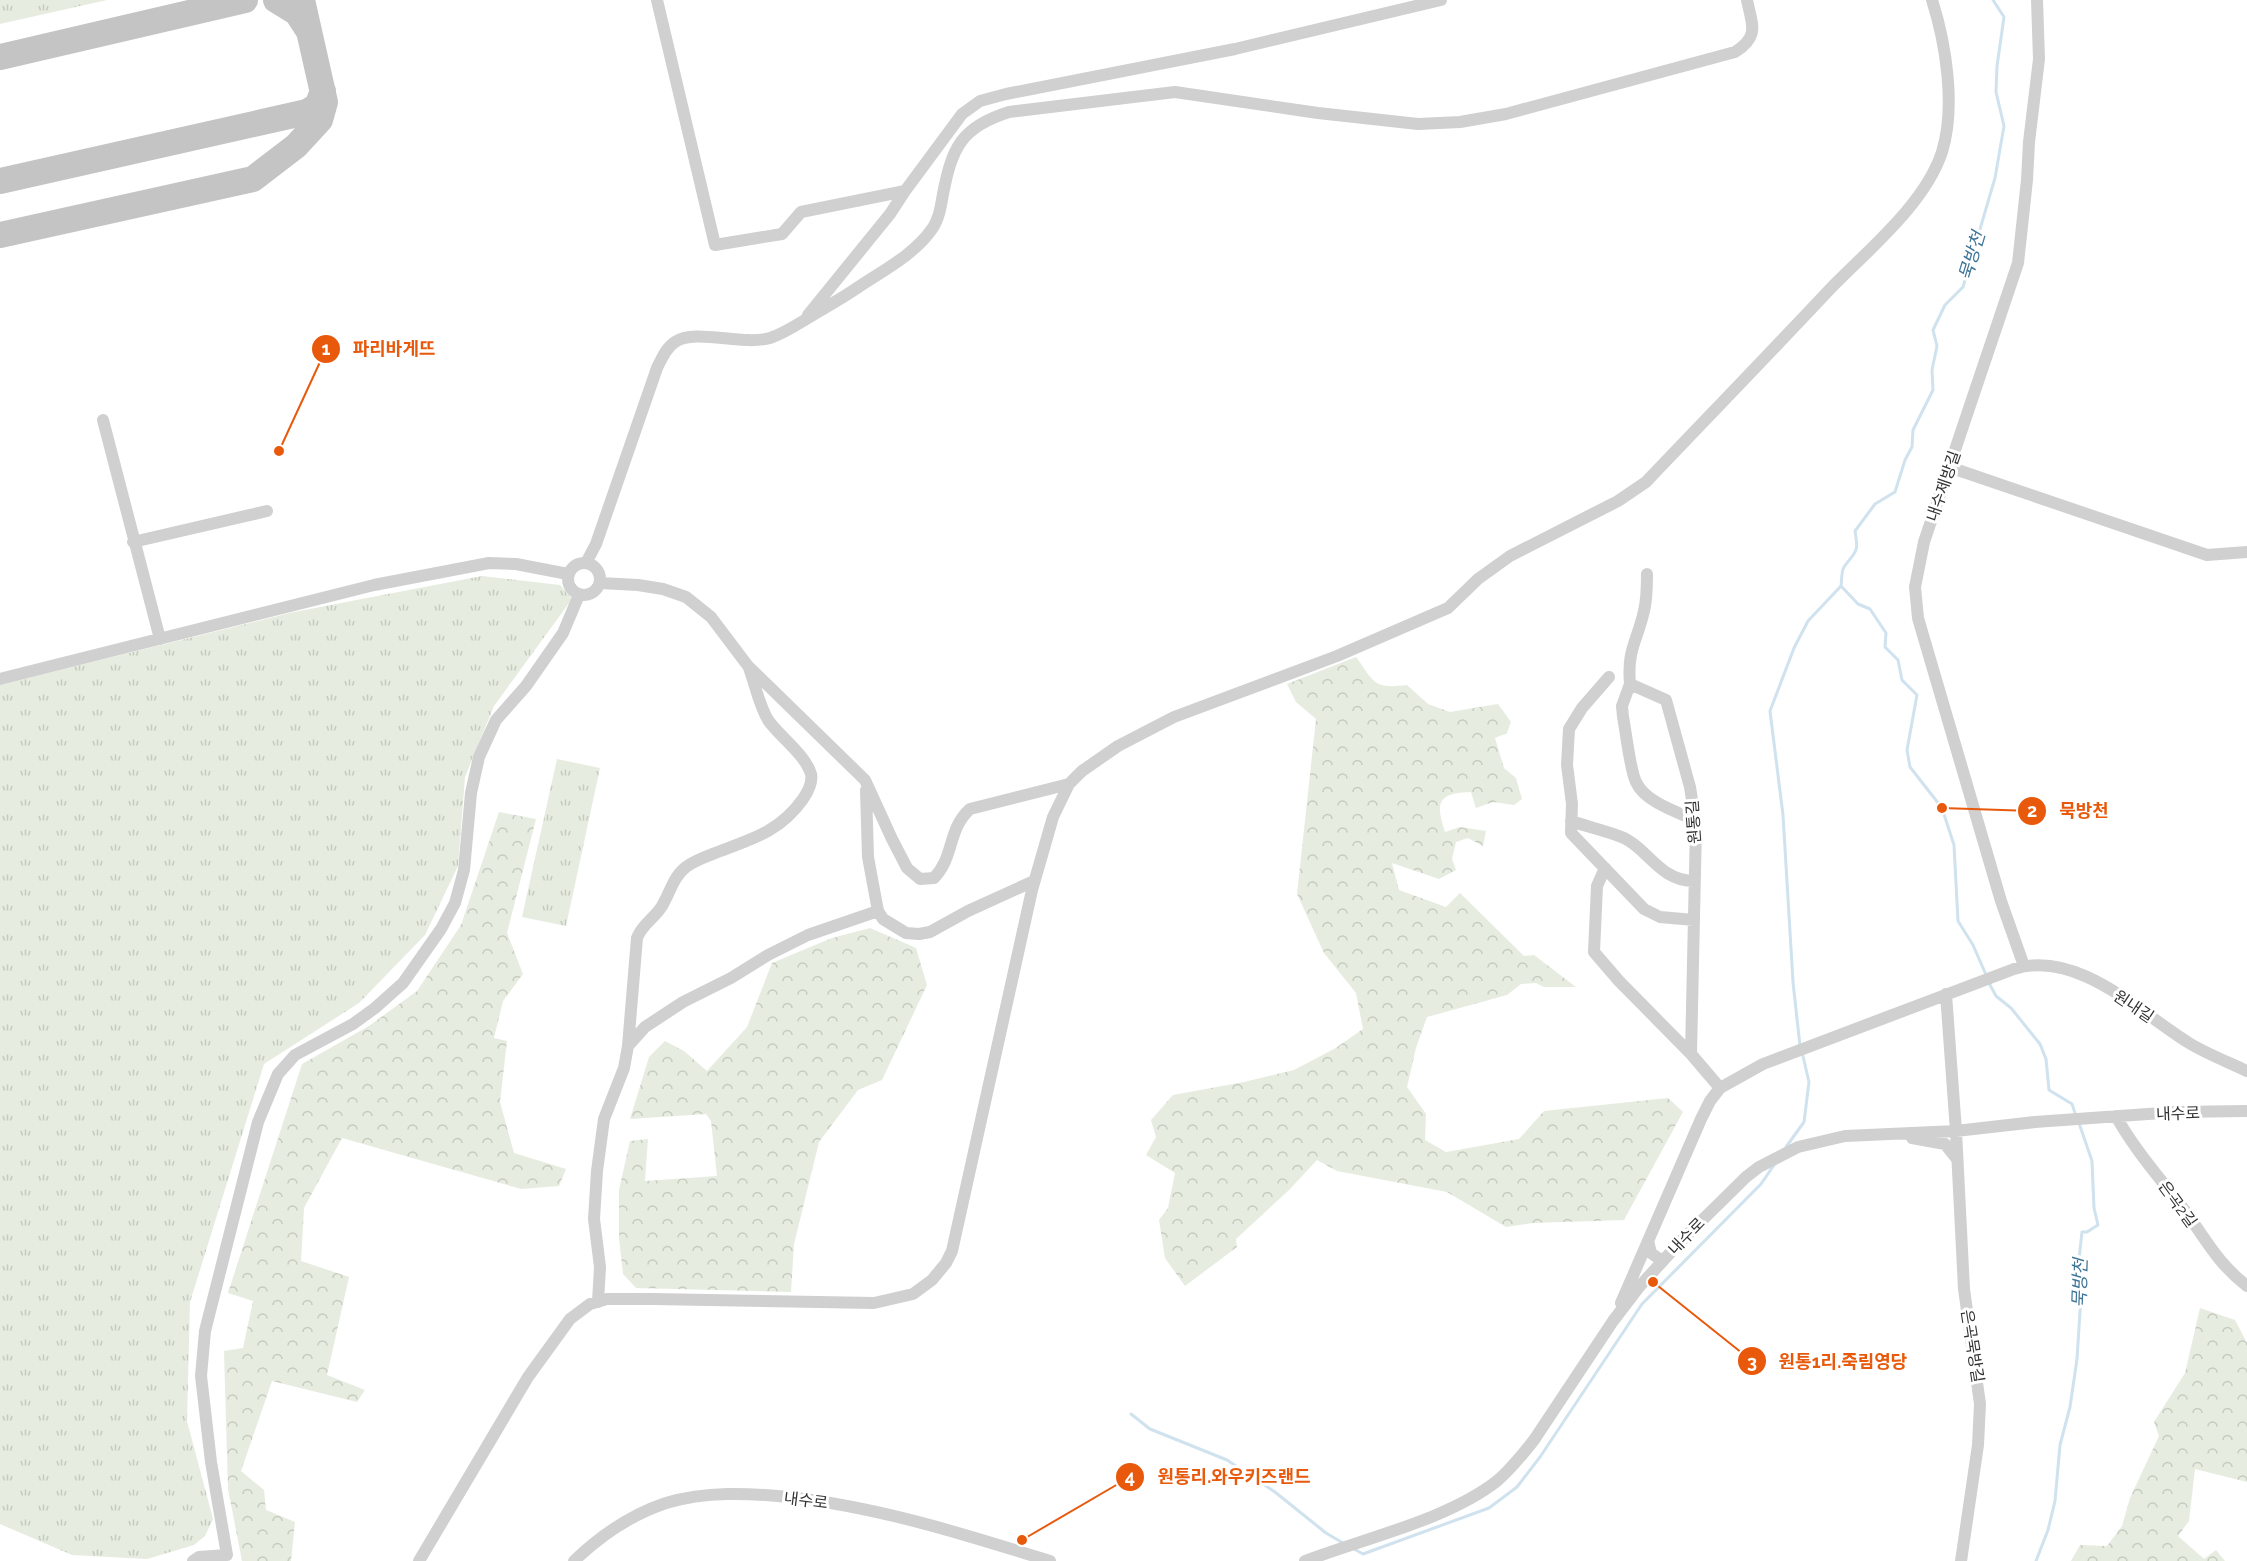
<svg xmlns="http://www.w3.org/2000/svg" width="2247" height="1561" font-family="Raleway,'Noto Sans KR',sans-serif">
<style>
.grass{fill:url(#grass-tufts)}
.forest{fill:url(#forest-crowns)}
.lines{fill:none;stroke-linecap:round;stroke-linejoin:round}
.stream{stroke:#cfe2ee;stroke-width:3}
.taxiway{stroke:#c4c4c4;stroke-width:26}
.minor{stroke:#d0d0d0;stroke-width:12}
.labels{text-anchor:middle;stroke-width:6;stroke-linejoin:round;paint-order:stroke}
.street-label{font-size:16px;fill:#333;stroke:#fff}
.water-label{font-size:18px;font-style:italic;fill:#3f7597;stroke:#fff}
.leader{fill:none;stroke:#e8590c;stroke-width:2}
.callout-dot{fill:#e8590c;stroke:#fff;stroke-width:2}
.mark-label{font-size:18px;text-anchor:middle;font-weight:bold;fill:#fff}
.callout-label{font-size:18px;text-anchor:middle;font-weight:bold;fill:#e8590c;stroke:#fff;stroke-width:6;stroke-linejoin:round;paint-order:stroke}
</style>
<defs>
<pattern id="grass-tufts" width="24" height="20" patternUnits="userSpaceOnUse" patternTransform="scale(1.5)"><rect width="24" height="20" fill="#e6ecdf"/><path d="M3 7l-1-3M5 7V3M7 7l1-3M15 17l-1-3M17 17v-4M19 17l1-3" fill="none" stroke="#c6cbc0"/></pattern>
<pattern id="forest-crowns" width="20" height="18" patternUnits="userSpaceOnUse" patternTransform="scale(1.5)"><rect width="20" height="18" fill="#e6ecdf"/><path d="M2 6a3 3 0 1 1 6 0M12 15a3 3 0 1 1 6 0" fill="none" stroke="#c6cbc0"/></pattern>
</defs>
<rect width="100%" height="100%" fill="#fff"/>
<path class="grass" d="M0,0H107L0,24Z
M482,576L560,585L572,599L494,706L465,777L458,866L425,935L359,1003L264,1064L190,1302L187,1421L213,1519L205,1536L194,1545L147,1559L72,1555L0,1524V685L294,612Z
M557,759L600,768L566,926L522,917Z"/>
<path class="forest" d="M1356,657C1375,683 1373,689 1407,685L1428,704L1450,712L1498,704L1511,722L1507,733L1495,738L1504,768L1516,778L1522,799L1514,805L1493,802L1476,808L1471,792C1438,793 1435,802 1445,832L1460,827L1486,831L1483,846L1468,838L1456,842L1452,859L1456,870L1439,879L1392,863L1399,890L1446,907L1460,893L1524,956L1534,955L1576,987H1544L1536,983L1521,984L1507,995L1427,1017L1416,1048L1407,1087L1426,1114L1425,1140L1446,1152L1519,1139L1544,1111L1668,1098L1683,1112L1624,1220L1533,1223L1506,1227L1447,1192L1337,1171L1317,1160L1289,1190L1236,1239L1237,1247L1185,1286L1165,1258L1159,1220L1168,1208L1175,1173L1146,1155L1156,1137L1151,1120L1173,1095L1244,1082L1294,1070L1334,1049L1363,1029L1356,993L1324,953L1297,894L1316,719L1296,702L1287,684Z
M499,812L536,819L507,933L523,974L503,1001L494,1038L507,1041L500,1102L514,1153L566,1169L559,1186L521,1189L342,1138L304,1208L301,1261L349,1277L327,1375L365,1390L357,1402L272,1381L241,1471L264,1490L266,1510L295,1522L291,1561H242L228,1489L224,1351L243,1348L253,1301L228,1293L302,1064L369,1026L417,991L461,925Z
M870,928L916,948L927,985L882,1080L858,1090L819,1142L794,1244L791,1292L636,1288L623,1274L619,1238V1190L630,1141L648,1139L645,1181L717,1176L711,1121L706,1114L630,1119L649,1057L665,1041L684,1051L707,1071L747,1027L772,963L832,938Z
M2200,1308L2235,1320L2247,1343V1482L2195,1469L2189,1521L2178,1536L2204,1559L2216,1550L2225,1561H2071L2080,1545L2107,1546L2122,1526L2130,1498L2159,1436L2154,1422L2185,1373Z"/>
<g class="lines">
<path class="stream" d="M1987,977L1973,945L1958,921L1954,845L1942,808L1910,767L1907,750L1917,695L1902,680L1898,660L1885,647L1886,633L1870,609L1858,604L1841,586C1842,580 1841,572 1844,567C1856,550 1859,554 1855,531L1875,504L1895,492L1905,460L1912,447L1913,430L1933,390L1932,370L1937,346L1933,330L1945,305L1963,287L1995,178L2004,126L1996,92L1997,66L2004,17L1993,0
M1989,983L1996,996L2011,1008L2040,1044L2046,1059L2049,1090L2072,1104L2076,1116
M1800,1046L1793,982L1783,815L1770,711L1794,648L1808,621L1841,586
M1786,1147L1804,1122L1809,1082L1802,1052
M1131,1414L1150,1429L1227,1460L1275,1492L1326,1533L1343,1543
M1354,1549L1363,1554L1489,1508L1517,1487L1540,1457L1642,1304L1761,1184L1774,1165
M2036,1561L2048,1530L2055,1501L2060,1445L2070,1407L2077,1359L2082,1280L2079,1259L2082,1232H2087L2098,1225L2094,1208L2092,1161L2079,1123"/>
<path class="taxiway" d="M276,0L297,13L308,30
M0,57L245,0
M0,181L307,112L317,106L323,91
M0,235L253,179L296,146L320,120L325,102L302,0"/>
<path class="minor" d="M657,0L715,245L782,234L801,212L905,191
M808,315L890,214L905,191L962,114L980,101L1006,94L1235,49L1441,0
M103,420L160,639
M1949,467L2207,555L2247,552
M133,542L267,511
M568 579a16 16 0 1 1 32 0a16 16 0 1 1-32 0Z
M586,563L596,544L657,368C662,358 666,348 675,342C695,328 742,346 770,338C788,332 802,321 818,312C831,304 844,297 857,288C882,271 914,255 932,229C939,219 941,206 943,194C952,148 961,127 1009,112L1175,92L1318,113L1418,124L1460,122L1506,114L1735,52C1760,36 1752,25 1747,0
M1647,574C1647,587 1647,599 1644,611C1637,642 1627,649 1630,684L1666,700L1690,787L1696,826L1691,1054L1720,1088
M600,583L638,585L663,589L686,597L711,617L748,666L865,780L892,839L907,868L920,879L934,878C955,856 947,830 970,809L1069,784
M1609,677L1582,708L1569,729L1567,765L1572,804L1571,833L1644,909L1660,917L1694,920
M0,679L374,585L489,563L516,564L568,574
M1630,684L1622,706L1623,717C1626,732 1630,770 1636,782C1645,802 1677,812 1695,820
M866,790L868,857L878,911L883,919L906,933L919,934L930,932L968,911L1034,881
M1571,821C1588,827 1608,831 1624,838C1648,849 1660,881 1694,881
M1605,868L1597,886L1594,952L1619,981L1691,1054
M2024,966L2001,901L1918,618L1915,587L1924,542L2018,263L2027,180L2029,142L2039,59L2037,0
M1946,994L1956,1131L1964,1289L1980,1404L1978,1445L1961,1561
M628,1046L637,938C642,924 655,918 662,906C670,893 673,877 686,867C697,859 711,855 723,850C756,838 782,829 803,799C807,793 813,782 811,774C805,754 779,736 768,720C759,705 755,684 749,668
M2116,1116C2134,1149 2159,1177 2182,1207C2205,1237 2215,1261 2247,1286
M1912,1138L1945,1144L1957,1159
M1662,1261L1651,1253L1648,1241L1701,1119L1710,1101L1720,1088L1763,1064L2014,969C2077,949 2139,1012 2189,1043C2207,1054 2228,1062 2247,1071
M598,1302L600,1267L594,1219L597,1171L604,1119L624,1068L628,1046L645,1027L683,1002L731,978L768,955L808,935L878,911
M1621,1303L1648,1241
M193,1561L199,1557L227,1555L211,1462L201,1376L205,1331L258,1122L278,1074L295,1055L353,1024L375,1008L403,983L441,929L455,903L464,870L471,793L479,757L496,720L526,686L563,633L579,595
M419,1561L528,1377L570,1319L590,1304L607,1299H653L874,1303L913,1294L932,1280L946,1263L952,1251L1032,890L1053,817L1069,784L1082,771L1118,746L1174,717L1337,656L1448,608L1478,579L1510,556L1618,501L1646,482C1708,417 1770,353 1831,288C1868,250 1925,204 1942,152C1956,107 1946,44 1932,0
M574,1561C601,1535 630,1515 666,1503C706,1491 748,1493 788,1497C878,1507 964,1534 1050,1561
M1305,1561C1365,1538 1447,1520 1497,1481C1511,1469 1523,1454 1534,1440L1613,1321L1639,1287L1682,1240L1746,1177L1759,1167L1798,1147L1845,1136L1956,1131L2035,1122L2176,1112L2247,1111"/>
</g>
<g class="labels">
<g class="street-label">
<text transform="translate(1943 486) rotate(-71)" y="6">내수제방길</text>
<text transform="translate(1693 822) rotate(-94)" y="6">원통길</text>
<text transform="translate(2134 1006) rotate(34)" y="6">원내길</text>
<text transform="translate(2178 1113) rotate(-2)" y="6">내수로</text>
<text transform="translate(2178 1204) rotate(54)" y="6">은곡2길</text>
<text transform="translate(1686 1236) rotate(-46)" y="6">내수로</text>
<text transform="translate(1973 1346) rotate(81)" y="6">은곡묵방길</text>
<text transform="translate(806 1500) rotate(7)" y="6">내수로</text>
</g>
<g class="water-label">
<text transform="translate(1972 256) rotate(-73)" y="6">묵방천</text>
<text transform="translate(2080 1283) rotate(-88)" y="6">묵방천</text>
</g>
</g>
<path class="leader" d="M279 451L326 349M1942 808L2032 811M1653 1282L1752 1361M1022 1540L1130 1477"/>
<g class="callout-dot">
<circle cx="279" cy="451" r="6"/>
<circle cx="1942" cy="808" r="6"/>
<circle cx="1653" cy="1282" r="6"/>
<circle cx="1022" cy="1540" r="6"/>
<circle cx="326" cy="349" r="15"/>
<circle cx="2032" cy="811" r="15"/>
<circle cx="1752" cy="1361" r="15"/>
<circle cx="1130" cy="1477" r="15"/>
</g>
<g class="mark-label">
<text x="326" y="355">1</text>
<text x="2032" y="817">2</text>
<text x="1752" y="1368">3</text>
<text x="1130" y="1483">4</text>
</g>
<g class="callout-label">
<text x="394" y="355">파리바게뜨</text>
<text x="2084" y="817">묵방천</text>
<text x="1843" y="1368">원통1리.죽림영당</text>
<text x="1234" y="1483">원통리.와우키즈랜드</text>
</g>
</svg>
